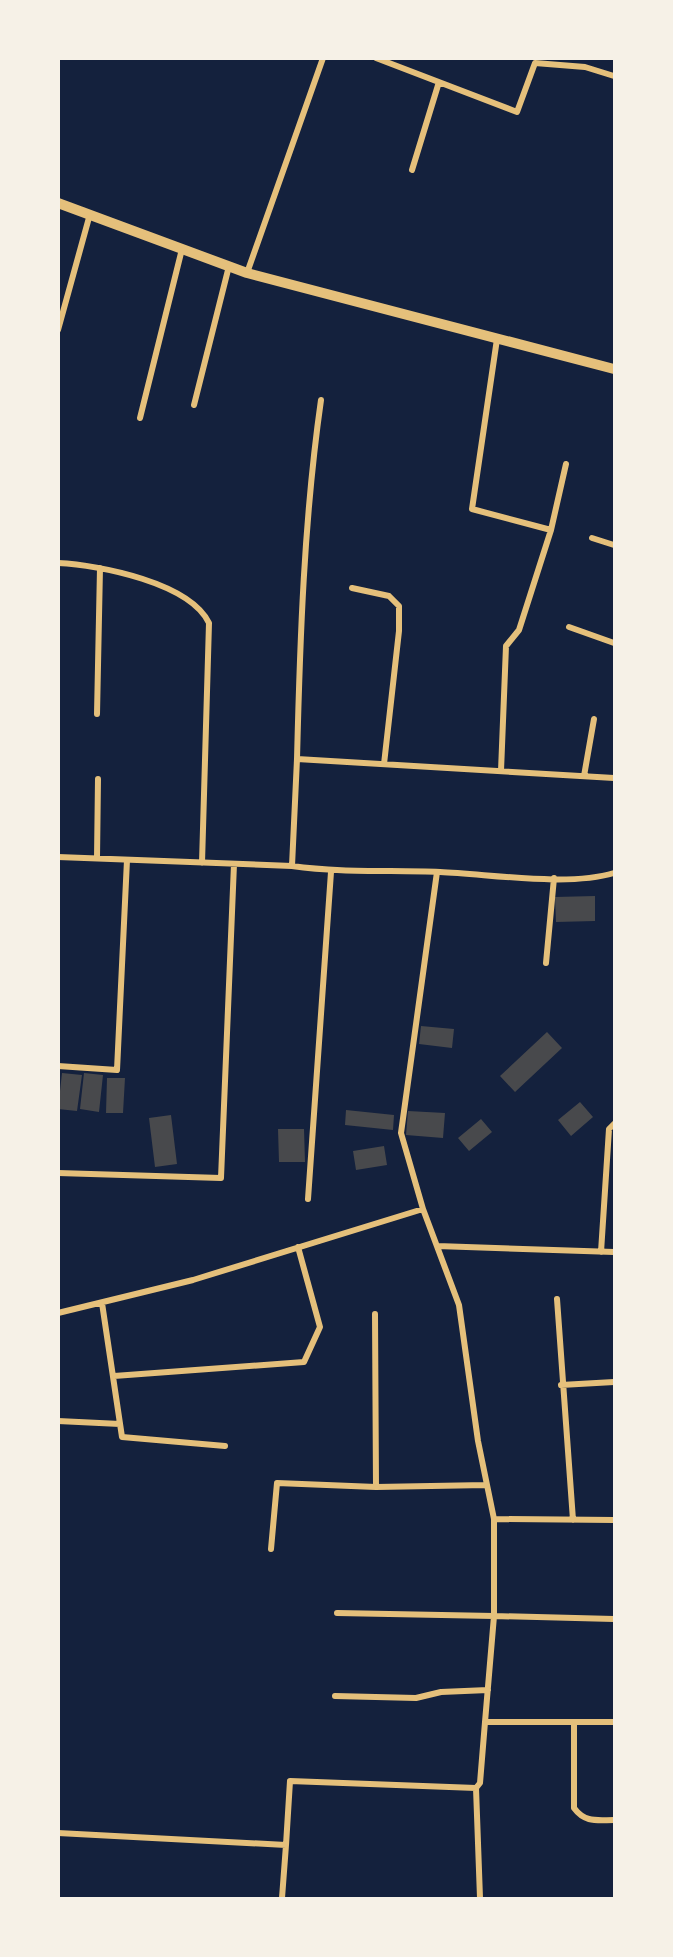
<svg xmlns="http://www.w3.org/2000/svg" width="673" height="1957" font-family="Spectral,serif">
<style>
.building{fill:#48494c}
.lines{fill:none;stroke-linecap:round;stroke-linejoin:round}
.minor{stroke:#e5c07b;stroke-width:6}
.tertiary{stroke:#e5c07b;stroke-width:10}
</style>
<rect width="100%" height="100%" fill="#14213d"/>
<path class="building" d="M595,896V921L556,922L555,897Z
M421,1026L454,1029L452,1048L419,1044Z
M547,1032L562,1048L515,1092L500,1076Z
M62,1073L82,1075L77,1111L58,1109Z
M84,1073L103,1075L99,1112L80,1109Z
M107,1078H125L123,1113H106Z
M580,1102L593,1117L571,1136L558,1120Z
M346,1110L394,1115L393,1130L345,1125Z
M408,1111L445,1113L443,1138L406,1135Z
M171,1115L177,1164L155,1167L149,1118Z
M481,1119L492,1132L469,1151L458,1138Z
M278,1129H304L305,1162H279Z
M384,1146L387,1165L356,1170L353,1151Z"/>
<g class="lines">
<path class="minor" d="M376,58L517,112L535,63L585,67L614,76
M412,170L439,82
M247,273L323,58
M58,330L90,214
M497,339L472,509L551,530L519,630L506,646L501,771
M194,405L229,266
M140,418L182,249
M551,530L566,464
M592,538L614,545
M58,563C100,565 190,583 209,623L202,863
M352,588L389,596L399,606V631L384,764
M569,627L614,643
M97,714L100,568
M297,759C300,639 304,519 321,400
M584,776L594,719
M58,857L292,866L297,759L614,778
M97,858L98,779
M292,866C342,873 390,870 440,872C490,874 568,887 614,873
M437,872L401,1133L423,1209L459,1305L478,1441L494,1519
M546,963L554,878
M58,1066L117,1070L127,860
M58,1173L221,1178L234,864
M308,1199L331,872
M437,1246L614,1252
M601,1252L609,1129L614,1124
M557,1299L573,1520
M102,1303L122,1437L225,1446
M58,1313L193,1280L423,1209
M375,1314L376,1487
M114,1376L304,1362L320,1327L298,1247
M561,1385L614,1382
M58,1421L120,1424
M271,1549L277,1483L376,1487L486,1485
M337,1613L494,1616V1519L614,1520
M335,1696L416,1698L441,1692L488,1690
M485,1722L494,1616L614,1619
M574,1722V1808C585,1823 597,1820 614,1820
M58,1833L286,1845L290,1781L476,1788
M282,1898L286,1845
M480,1898L476,1788L480,1783L485,1722H614"/>
<path class="tertiary" d="M58,203L247,273L614,369"/>
</g>
<rect width="673" height="1957" fill="none" stroke="#f6f1e7" stroke-width="120"/>
</svg>
